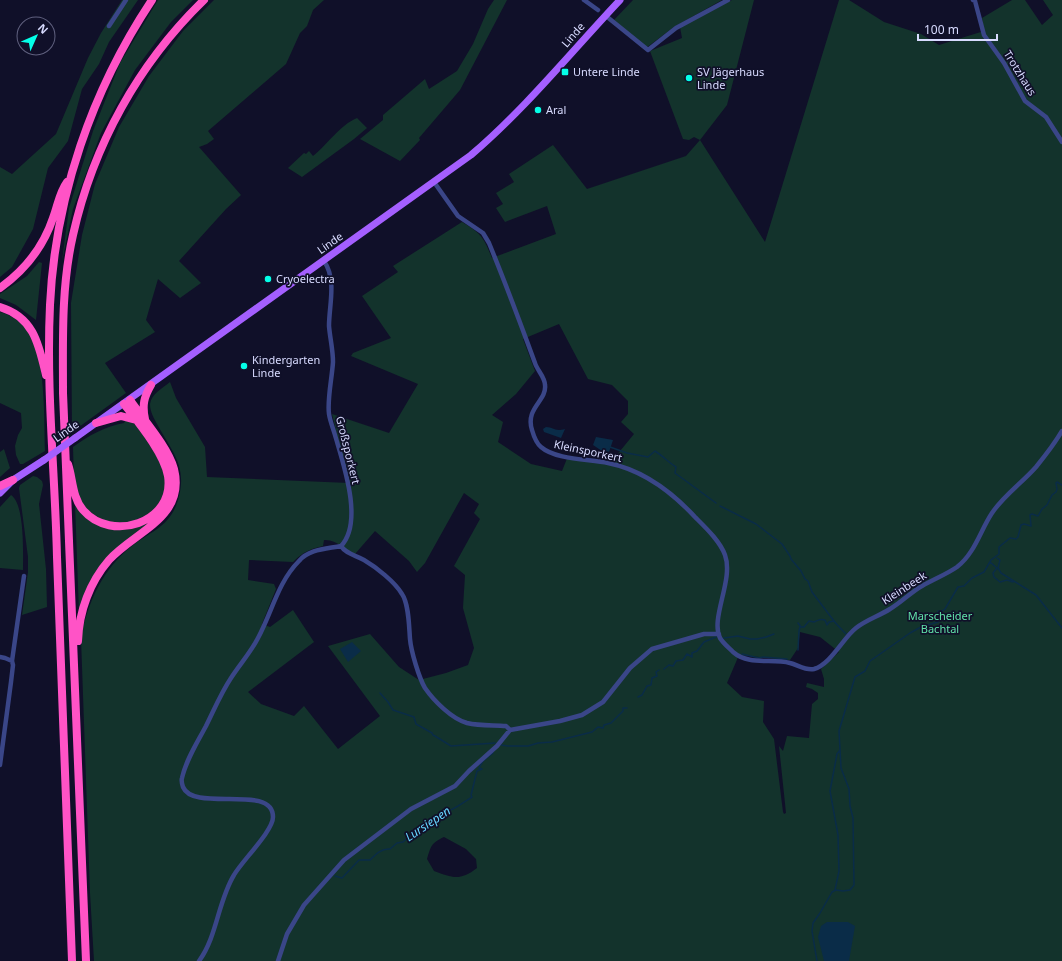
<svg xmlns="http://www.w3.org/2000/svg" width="1062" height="961" font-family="'Noto Sans',sans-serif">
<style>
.green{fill:#13332c;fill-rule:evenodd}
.water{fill:#0a2c48}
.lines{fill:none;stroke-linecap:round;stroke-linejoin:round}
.stream{stroke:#0a2c48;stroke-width:1.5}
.street{stroke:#3a4688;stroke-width:4.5}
.primary{stroke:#a45fff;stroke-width:7}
.highway{stroke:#ff53c6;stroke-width:8}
.primary-bridge{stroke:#a45fff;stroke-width:7}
.poi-dot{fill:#04ffe8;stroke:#101029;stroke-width:1.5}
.labels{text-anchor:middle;stroke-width:3.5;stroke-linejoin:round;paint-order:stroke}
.street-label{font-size:11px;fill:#d8dbff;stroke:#101029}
.poi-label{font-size:11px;fill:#d8dbff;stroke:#101029;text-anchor:start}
.park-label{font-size:11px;fill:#61e2a9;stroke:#101029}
.water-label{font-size:12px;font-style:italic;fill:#66d5ff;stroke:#101029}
</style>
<rect width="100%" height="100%" fill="#101029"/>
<path class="green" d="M122,0H138L109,42L99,64L82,89L68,141L48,168L33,229L12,267L0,277V167L12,174L56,134L88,58L101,33Z
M158,0H193L171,22L135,70L101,133L73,209L62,261L69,208L93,131L120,63Z
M214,0H324L313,10L307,26L300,33L286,64L208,131L214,139L207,144L199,147L241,195L226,209L179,261L201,283L180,298L158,279L146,320L155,332L105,363L126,393L72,432L71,303L82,235L95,184L119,127L149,76L183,31Z
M494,0H507L460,90L419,138L420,140L400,161L360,139L383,120V115L425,79L429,89L457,71L473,44L488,9Z
M633,0H722L674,27L646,48L614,20Z
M732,0H754L727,105L700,140L765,242L839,0H849L884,22L921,34L939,45L984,31L982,18L1012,0H1025L1042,25L1053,15L1043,0H1062V961H94L90,893L81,638C87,604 103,568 132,546C151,531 170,527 178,500C188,466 172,452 157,424C154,418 150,412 150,404C151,394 163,388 170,382L176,398L205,447L207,477L349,483L332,414L389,433L418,384L351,356L353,353L391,338L362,296L398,272L393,266L462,222C481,233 484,238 492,258L556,234L547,206L505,222L496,208L503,204L496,193L514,182L509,174L553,145L587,189L686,156L700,140L694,137L689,140L683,139L650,51L682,38L680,27ZM559,324L588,379L612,385L628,401V414L621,422L634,434L611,462L568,456L562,471L531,464L498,442L503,422L492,415L516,394L535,371L523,339ZM464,493L479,504L474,513L480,519L454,566L465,575L463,608L474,648L468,665L446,673L419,680L399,667L370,634L328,646L380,716L338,749L304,706L294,716L261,704L248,692L314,642L293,610L270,627L262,624L276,589L274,584L248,580L249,560L293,562C303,552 310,549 323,546L324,540C337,539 344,550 355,554L375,531L409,561L417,572L425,563ZM800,632L820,637L839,652L821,669L824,679V687L807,683L806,687L812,689L818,693V699L812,704L809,738L787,736L783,751L779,746L786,813L784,814L783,812L774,739L763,722L764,701L742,697L727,683L739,655L790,660L798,648ZM444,837L466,849L476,859L477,868C460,881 453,878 434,871L427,859C431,846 431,843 444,837Z
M357,118L367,128L354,139L302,177L288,168L304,153L306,154L309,151L313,156C328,144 340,125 357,118Z
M39,262L42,263L36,320L16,305L0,298V294L27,276Z
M0,312C10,315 21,321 28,330C46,356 44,419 45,451L23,464H20L16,455L15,446L18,435L22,428L21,413L0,403Z
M126,419L137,426L161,463L166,480L164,494L154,511L132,522H112L101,520L82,505L74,482L73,447C88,436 106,426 124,423Z
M4,449L10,468L0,477V452Z
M169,462L162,513L120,546L79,613L75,503L118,529L160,512Z
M33,476L37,477L42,481L43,485L39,504L46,569L47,607L22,615L28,572V557L19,488L20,485Z
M11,495C25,504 23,554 23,570L0,568V507Z"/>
<path class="water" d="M546,427C554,427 554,432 565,429L561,438L544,432L543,429Z
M596,437L613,440L608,455L593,445Z
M352,642L361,651L348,662L340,649Z
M827,922H848L855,926L849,961H824L818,937L821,926Z"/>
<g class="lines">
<path class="stream" d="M610,447L627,453L648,457L655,451C663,456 668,462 676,467L675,473L716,503
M720,506L756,524L782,544L790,556L791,559L801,571L805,579L808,581L812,592L834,621
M997,558L1000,560L998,568L1001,573L1036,595L1062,628
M990,562L997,568L993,573L994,577L1000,582L1007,580L1013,582
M798,623L801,627H804L809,621L814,622C818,620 820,619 825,620L827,625L829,622L834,621C838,626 842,630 846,634
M724,638L738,636L750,639H757L766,637L774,634
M798,650L799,631L800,627
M742,654L759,658L763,657L787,659
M664,669L669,665L673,666L676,661L683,660L687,654L692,657V653L697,651L704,642L716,637
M380,693L388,702L393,710L414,717L416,724L432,733L433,735L435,736L451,746L495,743
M638,697L642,695L647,686L651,685L652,678L657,676L656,672L659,670
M501,745L508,746H528L538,743L552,742L592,732L598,727L603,728L604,725L611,723L623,711V708H627
M335,876L342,878L359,860H370C376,854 382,848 390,849L397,843L403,842L421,826L429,823L441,813C450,813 464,802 472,797L471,795L477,771L482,769L479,768L483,761L493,753
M835,890L839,871L838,835L830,791L837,754L840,750
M817,961L812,931L813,923L820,913L832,892L836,890L843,891L850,890L854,885L853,818L850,806L849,789L841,768L839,731L855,677L865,671L870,661L910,633L921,627L938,622L942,619L941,616L938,614V611H942L945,609L958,587L964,586L972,578L984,572L991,560L999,554V547L1010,538L1016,539L1018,537L1021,525L1024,524L1031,526L1030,515L1032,514L1038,516L1042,509L1047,505L1052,495L1056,492L1057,489L1056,483L1057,482L1062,485"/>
<path class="street" d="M584,0L598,10
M973,0L975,1L984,35L1004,63L1025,101L1046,117L1062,142
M606,16L648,50L676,28L728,0
M109,26L126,0
M434,182L458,216L483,233L489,243C505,282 520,322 535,363C537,370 545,377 545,385C547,401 525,408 532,430C534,437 536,443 541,447C556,460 589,459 608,463C643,470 671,491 695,517C705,527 720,541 725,555C734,580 710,618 720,638C723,643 729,648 733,652C749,666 772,658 790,663C798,665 806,671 814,669C831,664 843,638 856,628C866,620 879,616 890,609C902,602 911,592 922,586C934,579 947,574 957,567C975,553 980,531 992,513C1004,495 1022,483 1036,467C1045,456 1055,443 1062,431
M341,546C346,554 355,555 364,560C376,567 395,582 402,594C409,604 409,627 410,639C411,651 419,678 425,688C434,701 452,719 467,723C480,726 493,725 506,726L510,730
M0,657L5,658L12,661
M0,765L11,682L13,665L12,661L24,576
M199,961C217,937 218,901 234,875C242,861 273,831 273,817C273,783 194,813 183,787C182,784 181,781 182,778C186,760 197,743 206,726C214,710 221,693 231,678C240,664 251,652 258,638C272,612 278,582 299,561C309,549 326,549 341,546C364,522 343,463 335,435C333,428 330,421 329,414C327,400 332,378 333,362C333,350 330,338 329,326C329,305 337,280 324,261
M278,961L287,934L304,905L344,860L411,809L455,786L469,771L497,746L510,730L560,721L582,715L603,702L630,668L652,649L704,634H719"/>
<path class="primary" d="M75,438L471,155C526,108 571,52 620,0
M0,493L13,480L44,460"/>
<path class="highway" d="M0,288C25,270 43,248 53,218C58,205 59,193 67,182
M0,307C34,317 39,345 46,375
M145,419C142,405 144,397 151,385
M96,423L121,416L136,420
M68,464C73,479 72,497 83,510C111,543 175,523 168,476C164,453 138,422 124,404
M0,486L13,480
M78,641C79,611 90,582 109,560C135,531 186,518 174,469C168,447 143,419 130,400
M72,961C66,826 61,691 57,557C55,473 46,389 50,305C55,197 92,90 152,0
M86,961L63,393C63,341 61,287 73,235C93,146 138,64 204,0"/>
<path class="primary-bridge" d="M44,460L75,438"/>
</g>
<g class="poi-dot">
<rect x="561" y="68" width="8" height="8" rx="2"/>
<circle cx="689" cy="78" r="4"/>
<circle cx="538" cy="110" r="4"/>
<circle cx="268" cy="279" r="4"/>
<circle cx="244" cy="366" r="4"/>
</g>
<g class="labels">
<g class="street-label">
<text transform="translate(573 35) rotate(-49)" y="4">Linde</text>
<text transform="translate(1020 73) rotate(58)" y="4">Trotzhaus</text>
<text transform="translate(330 243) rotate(-35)" y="4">Linde</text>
<text transform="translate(66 431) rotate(-35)" y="4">Linde</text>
<text transform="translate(348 450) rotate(76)" y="4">Großsporkert</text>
<text transform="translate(588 451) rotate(12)" y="4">Kleinsporkert</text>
<text transform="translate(904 588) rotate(-33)" y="4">Kleinbeek</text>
</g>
<g class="poi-label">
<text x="573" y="76">Untere Linde</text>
<text x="697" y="76">SV Jägerhaus<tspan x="697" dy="13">Linde</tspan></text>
<text x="546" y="114">Aral</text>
<text x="276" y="283">Cryoelectra</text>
<text x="252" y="364">Kindergarten<tspan x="252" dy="13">Linde</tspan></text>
</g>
<g class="park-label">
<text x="940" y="620">Marscheider<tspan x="940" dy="13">Bachtal</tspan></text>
</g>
<g class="water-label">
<text transform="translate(428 824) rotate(-34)" y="4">Lursiepen</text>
</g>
</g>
<g transform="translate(36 36) rotate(45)"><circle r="19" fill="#101029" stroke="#60617f"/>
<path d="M0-3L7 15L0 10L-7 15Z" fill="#04ffe8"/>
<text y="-6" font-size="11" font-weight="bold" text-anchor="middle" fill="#d8dbff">N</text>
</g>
<path d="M918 34v6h79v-6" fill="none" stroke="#d8dbff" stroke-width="2"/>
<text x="924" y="34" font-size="12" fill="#d8dbff" stroke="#101029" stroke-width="3" paint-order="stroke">100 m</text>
</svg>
